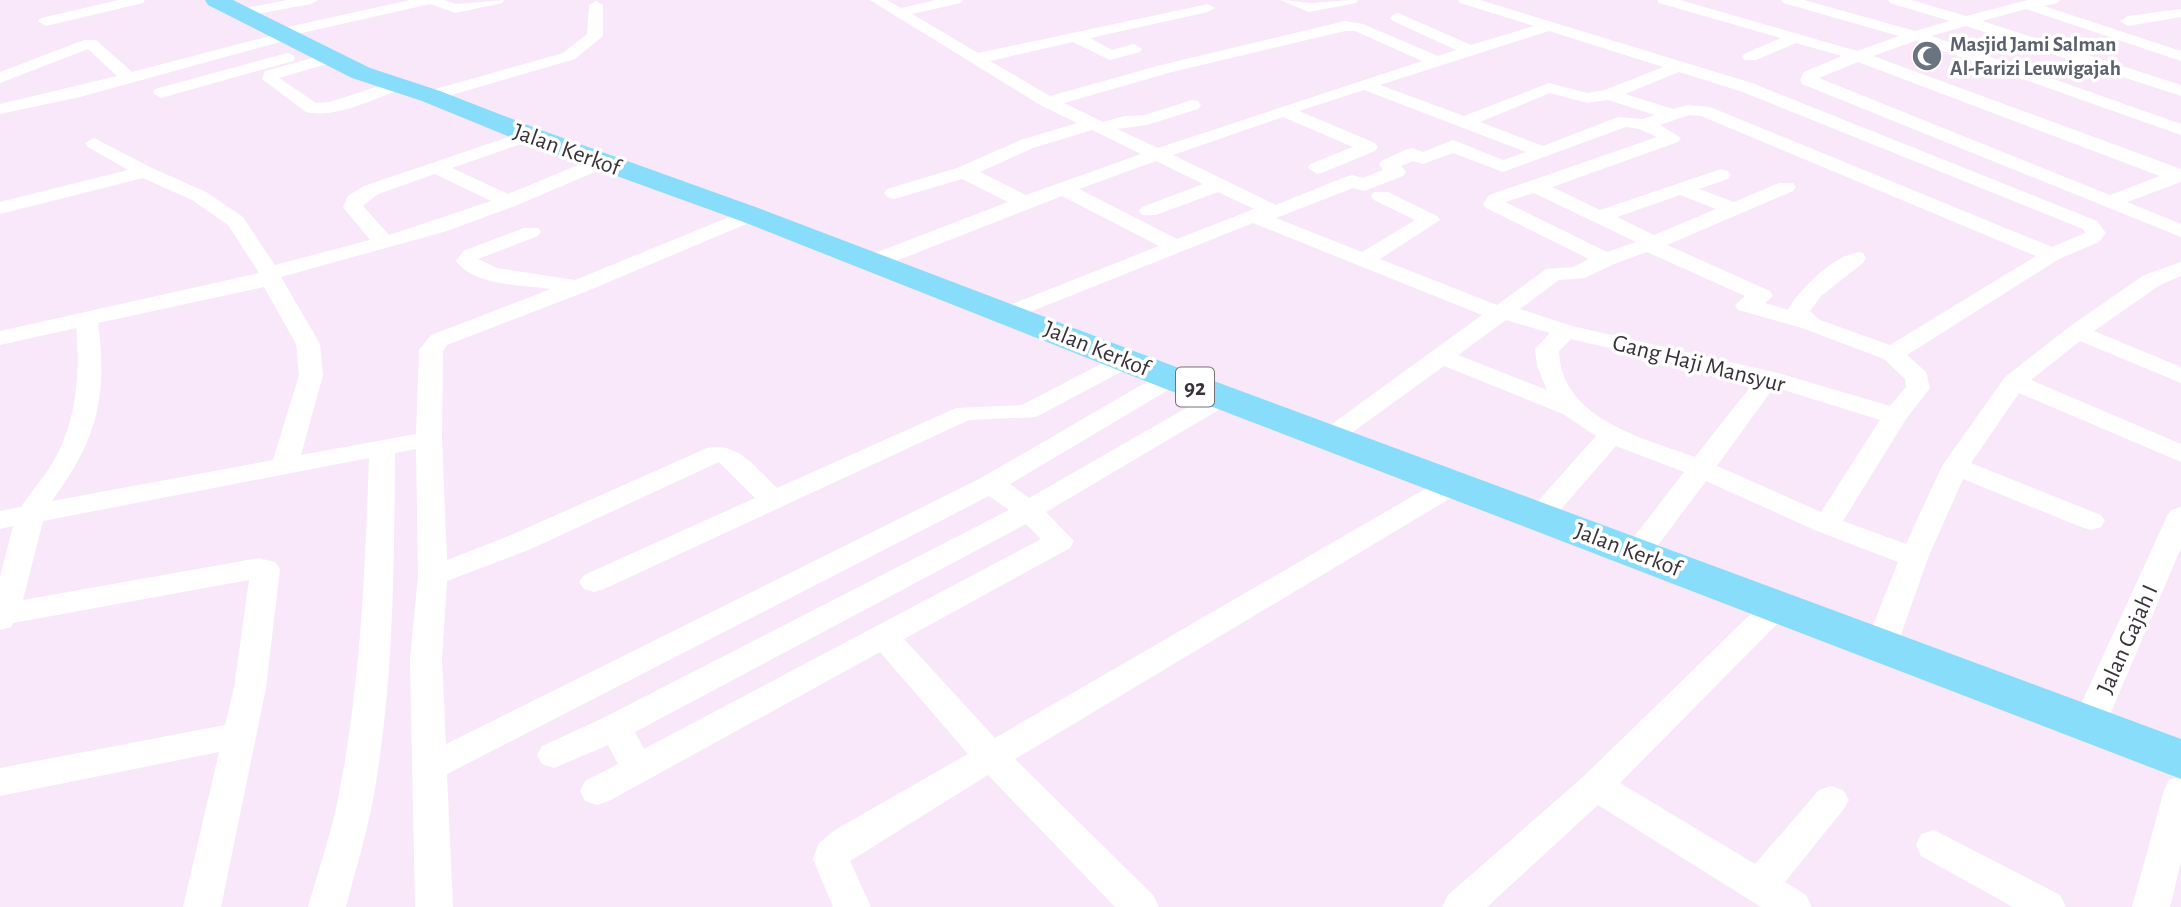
<svg xmlns="http://www.w3.org/2000/svg" width="2181" height="907" font-family="'Alegreya Sans',sans-serif">
<style>
.lines{fill:none;stroke-linecap:round;stroke-linejoin:round}
.street{fill:#fff;fill-rule:evenodd}
.primary{fill:#87ddfa;fill-rule:evenodd}
.labels{text-anchor:middle;stroke-width:7;stroke-linejoin:round;paint-order:stroke}
.far-worship-label{font-size:21px;font-weight:bold;fill:#5b616d;stroke:#fff;text-anchor:start}
.shield{fill:#fff;stroke:#747074;stroke-width:2}
.shield-label{font-size:23px;font-weight:bold;fill:#393239}
.street-label{font-size:24px;fill:#393239;stroke:#fff}
</style>
<rect width="100%" height="100%" fill="#f9e8f9"/>
<g class="lines">
<path class="street" d="M119,0H145L143,3L46,26L38,21L41,18Z
M287,0H318L311,4L241,17L234,13L241,9Z
M410,0H444L456,4L504,0L502,3L456,13L430,4L293,35L291,39L80,97L0,114V104L117,76L88,49L0,83V72L84,40H96L132,72L273,35L274,30Z
M870,0H887L901,8L936,0H963L961,3L912,14L978,53L1208,4L1215,8L1208,12L1090,38L1112,50L1134,44L1142,49L1140,52L1110,60L1073,42L990,61L1050,96L1161,65L1345,21L1363,24L1438,56L1456,50L1393,21L1390,18L1393,15L1398,13L1471,45L1534,26L1460,3L1458,0H1480L1752,83L2097,221L2106,233L2099,242L2059,259L1907,355L1926,372L1930,388L1906,419L1843,521L1906,544L1942,466L2005,377L2069,327L2144,275L2181,262V276L2160,285L2094,331L2181,367V383L2080,341L2031,380L2181,444V462L2019,393L1971,463L2101,515L2105,521L2101,527L2091,530L2081,527L1963,479L1928,558L1897,646L1892,654L1881,657L1870,654L1865,646L1898,562L1817,531L1706,481L1647,560L1637,563L1627,560L1623,553L1627,546L1684,472L1616,446L1550,522L1540,525L1530,522L1526,516L1530,510L1596,436L1563,414L1444,366L1339,442L1330,445L1321,442L1317,437L1321,432L1482,315L1253,223L1010,320L1002,318L999,313L1002,308L1159,246L1062,196L878,268H862L859,263L862,258L1008,202L962,179L894,199L887,197L884,193L887,189L957,168L1021,140L1077,123L1042,106ZM1345,31H1355L1422,61L1158,148L1117,129L1147,125L1198,109L1201,105L1198,101L1192,100L1145,115L1124,116L1103,122L1064,103L1172,72ZM1549,31L1663,67L1605,90L1587,93L1549,83L1464,116L1380,85ZM1679,72L1740,91L2083,229L2085,233L2052,247L1710,107L1688,105L1673,109L1625,94ZM1364,90L1526,152L1503,160L1453,140L1423,152L1412,148L1405,150L1381,161L1379,165L1383,170L1363,178L1352,175L1345,177L1276,205L1173,155L1283,117L1353,147L1310,164L1308,168L1317,174L1324,172L1375,151L1378,147L1375,143L1299,111ZM1550,93L1587,103L1608,100L1655,115L1643,119L1618,117L1543,146L1480,122ZM1689,115L1701,116L2036,256L1890,345L1820,320L1810,311L1821,296L1863,263L1866,258L1863,253C1841,248 1797,291 1788,310L1765,303L1773,296L1770,291L1667,245L1793,191L1796,187L1793,183H1779L1734,202L1699,189L1728,179L1731,175L1728,171L1721,169L1600,210L1552,187L1678,142L1681,138L1660,125ZM1626,127L1639,129L1657,137L1489,195L1483,204L1486,208L1589,259L1573,267L1546,269L1497,305L1380,259L1440,220L1437,216L1388,192H1374L1371,196L1374,200L1415,220L1362,252L1276,218L1353,188L1364,191L1403,176L1406,172L1401,166L1413,161L1423,164L1453,153L1503,172ZM1092,130L1141,154L1026,195L980,172L1033,148ZM1156,161L1203,184L1142,207L1139,211L1142,215H1156L1218,192L1254,209L1177,239L1079,189ZM1534,193L1636,242L1607,252L1505,202ZM1680,195L1716,209L1654,235L1617,217ZM1647,252L1745,296L1735,305L1738,310L1802,328L1884,359L1905,379L1906,387L1890,406L1778,373L1572,326L1520,309L1559,280L1585,278L1614,264ZM1506,320L1550,333L1535,349L1537,366L1547,390L1458,355ZM1571,339L1754,382L1695,457C1643,438 1561,419 1559,351ZM1774,387L1880,420L1821,512L1717,466Z
M1280,0C1291,0 1303,3 1313,3C1328,2 1343,0 1358,0L1356,3L1309,12Z
M1657,0H1680L1857,51L1899,36L1783,3L1781,0H1804L1915,31L1950,21L1890,3L1888,0H1911L1966,16L2028,0H2060L2058,3L2044,6L2181,51V61L2026,9L1982,21L2181,85V96L1966,26L1931,36L2181,124V135L1915,41L1873,56L2181,169V182L2127,202L2181,224V237L1802,84L1800,80L1804,72L1842,56L1796,43L1756,60H1744L1742,57L1744,54L1781,38L1659,3ZM1858,62L2160,176L2110,195L1819,78Z
M596,1L603,5V36L575,59L431,101L422,96L425,92L563,53L587,34L589,5Z
M2181,9V17L2128,26L2120,21L2128,16Z
M287,53L293,55L295,58L293,61L161,98L153,93L155,89Z
M331,53L337,55L339,58L337,61L279,78L316,103L330,102L397,80L405,85L403,89C374,98 337,119 306,112L262,79L265,71Z
M529,130L538,135L535,139L452,168L508,194L595,158H609L611,162L609,166L515,206L447,231L281,277L320,344L323,375L301,455L416,434L419,350L431,335L551,289C523,285 474,286 456,261L463,251L524,228H538L541,232L538,236L478,259L497,268L575,280L744,211H758L761,215L758,219L585,292L447,345L443,351L442,439L447,560L511,535L707,448C738,441 757,469 777,488L956,408L1022,405L1118,355H1134L1138,360L1134,365L1036,417L969,420L604,589L594,592L584,589L579,582L584,575L755,498L719,462L531,549L447,581L442,659L446,744L981,478L1162,373L1171,371L1180,373L1183,378L1180,383L1010,484L1029,498L1214,392L1223,390L1232,392L1235,397L1232,402L1046,512L1074,541L1070,548L904,639L995,738L1444,478L1454,476L1464,478L1468,484L1464,490L1015,759L1153,895L1159,907H1115L988,775L850,861L871,907H833L813,859L819,843L835,830L968,754L880,652L609,801L597,805L585,801L580,791L585,781L618,764L608,745L554,768L542,764L537,755L542,746L603,718L1009,510L989,496L447,774L453,907H415L410,659L418,576L416,449L395,453C394,565 394,677 375,788C369,828 356,867 346,907H308C319,868 333,829 340,788C361,680 365,569 369,458L43,521L23,600L259,558L275,562L280,569L266,688L221,907H183L219,752L0,796V768L225,725L234,688L249,580L13,623L11,627L0,630V577L13,526L0,529V511L21,507C31,491 44,478 53,462C76,423 81,373 76,328L0,345V331L259,273L228,225L192,200L143,178L0,214V202L128,170L88,147L85,143L94,138L152,168L206,192L243,217L275,265L370,240L343,207L348,196L364,186ZM435,174L491,201L389,235L363,206L378,194ZM264,287L296,344L299,375L273,460L52,501C96,440 108,400 98,323ZM1026,524L1041,539L644,749L635,732Z
M2181,507V548L2106,724L2101,733L2089,737L2077,733L2072,724L2167,516L2171,510Z
M1777,596L1788,599L1792,606L1788,613L1620,783L1755,864L1819,790L1831,786L1843,790L1849,800L1843,810L1785,882L1806,895L1812,907H1761L1598,805L1487,907H1442L1448,895L1584,776L1766,599Z
M2181,776V862L2170,907H2132L2164,790L2169,780Z
M1934,830L2060,895L2066,907H2013L1921,856L1916,845L1921,834Z"/>
<path class="primary" d="M205,0H233L370,68L440,91L538,129L761,209L1184,370L2181,739V779L1158,386L741,221L520,141L422,101L352,78L208,5Z"/>
</g>
<defs>
<g id="mosque-disc" transform="scale(1.575)"><circle r="9.5" fill="#6b7280" stroke="#fff"/><path d="M3.5-4.9A6 6 0 1 0 3.5 4.9A5 5 0 1 1 3.5-4.9Z" fill="#fff"/></g>
</defs>
<g fill-rule="evenodd">
<use href="#mosque-disc" x="1927" y="56"/>
</g>
<g class="labels">
<g class="far-worship-label">
<text x="1950" y="51">Masjid Jami Salman<tspan x="1950" dy="24">Al-Farizi Leuwigajah</tspan></text>
</g>
<rect class="shield" x="1176" y="367.5" width="38" height="39" rx="5"/>
<g class="shield-label">
<text x="1195" y="395">92</text>
</g>
<g class="street-label">
<text transform="translate(567 149) rotate(20)" y="8">Jalan Kerkof</text>
<text transform="translate(1097 348) rotate(22)" y="8">Jalan Kerkof</text>
<text transform="translate(1699 363) rotate(14)" y="8">Gang Haji Mansyur</text>
<text transform="translate(1628 549) rotate(21)" y="8">Jalan Kerkof</text>
<text transform="translate(2127 639) rotate(-66)" y="8">Jalan Gajah I</text>
</g>
</g>
</svg>
